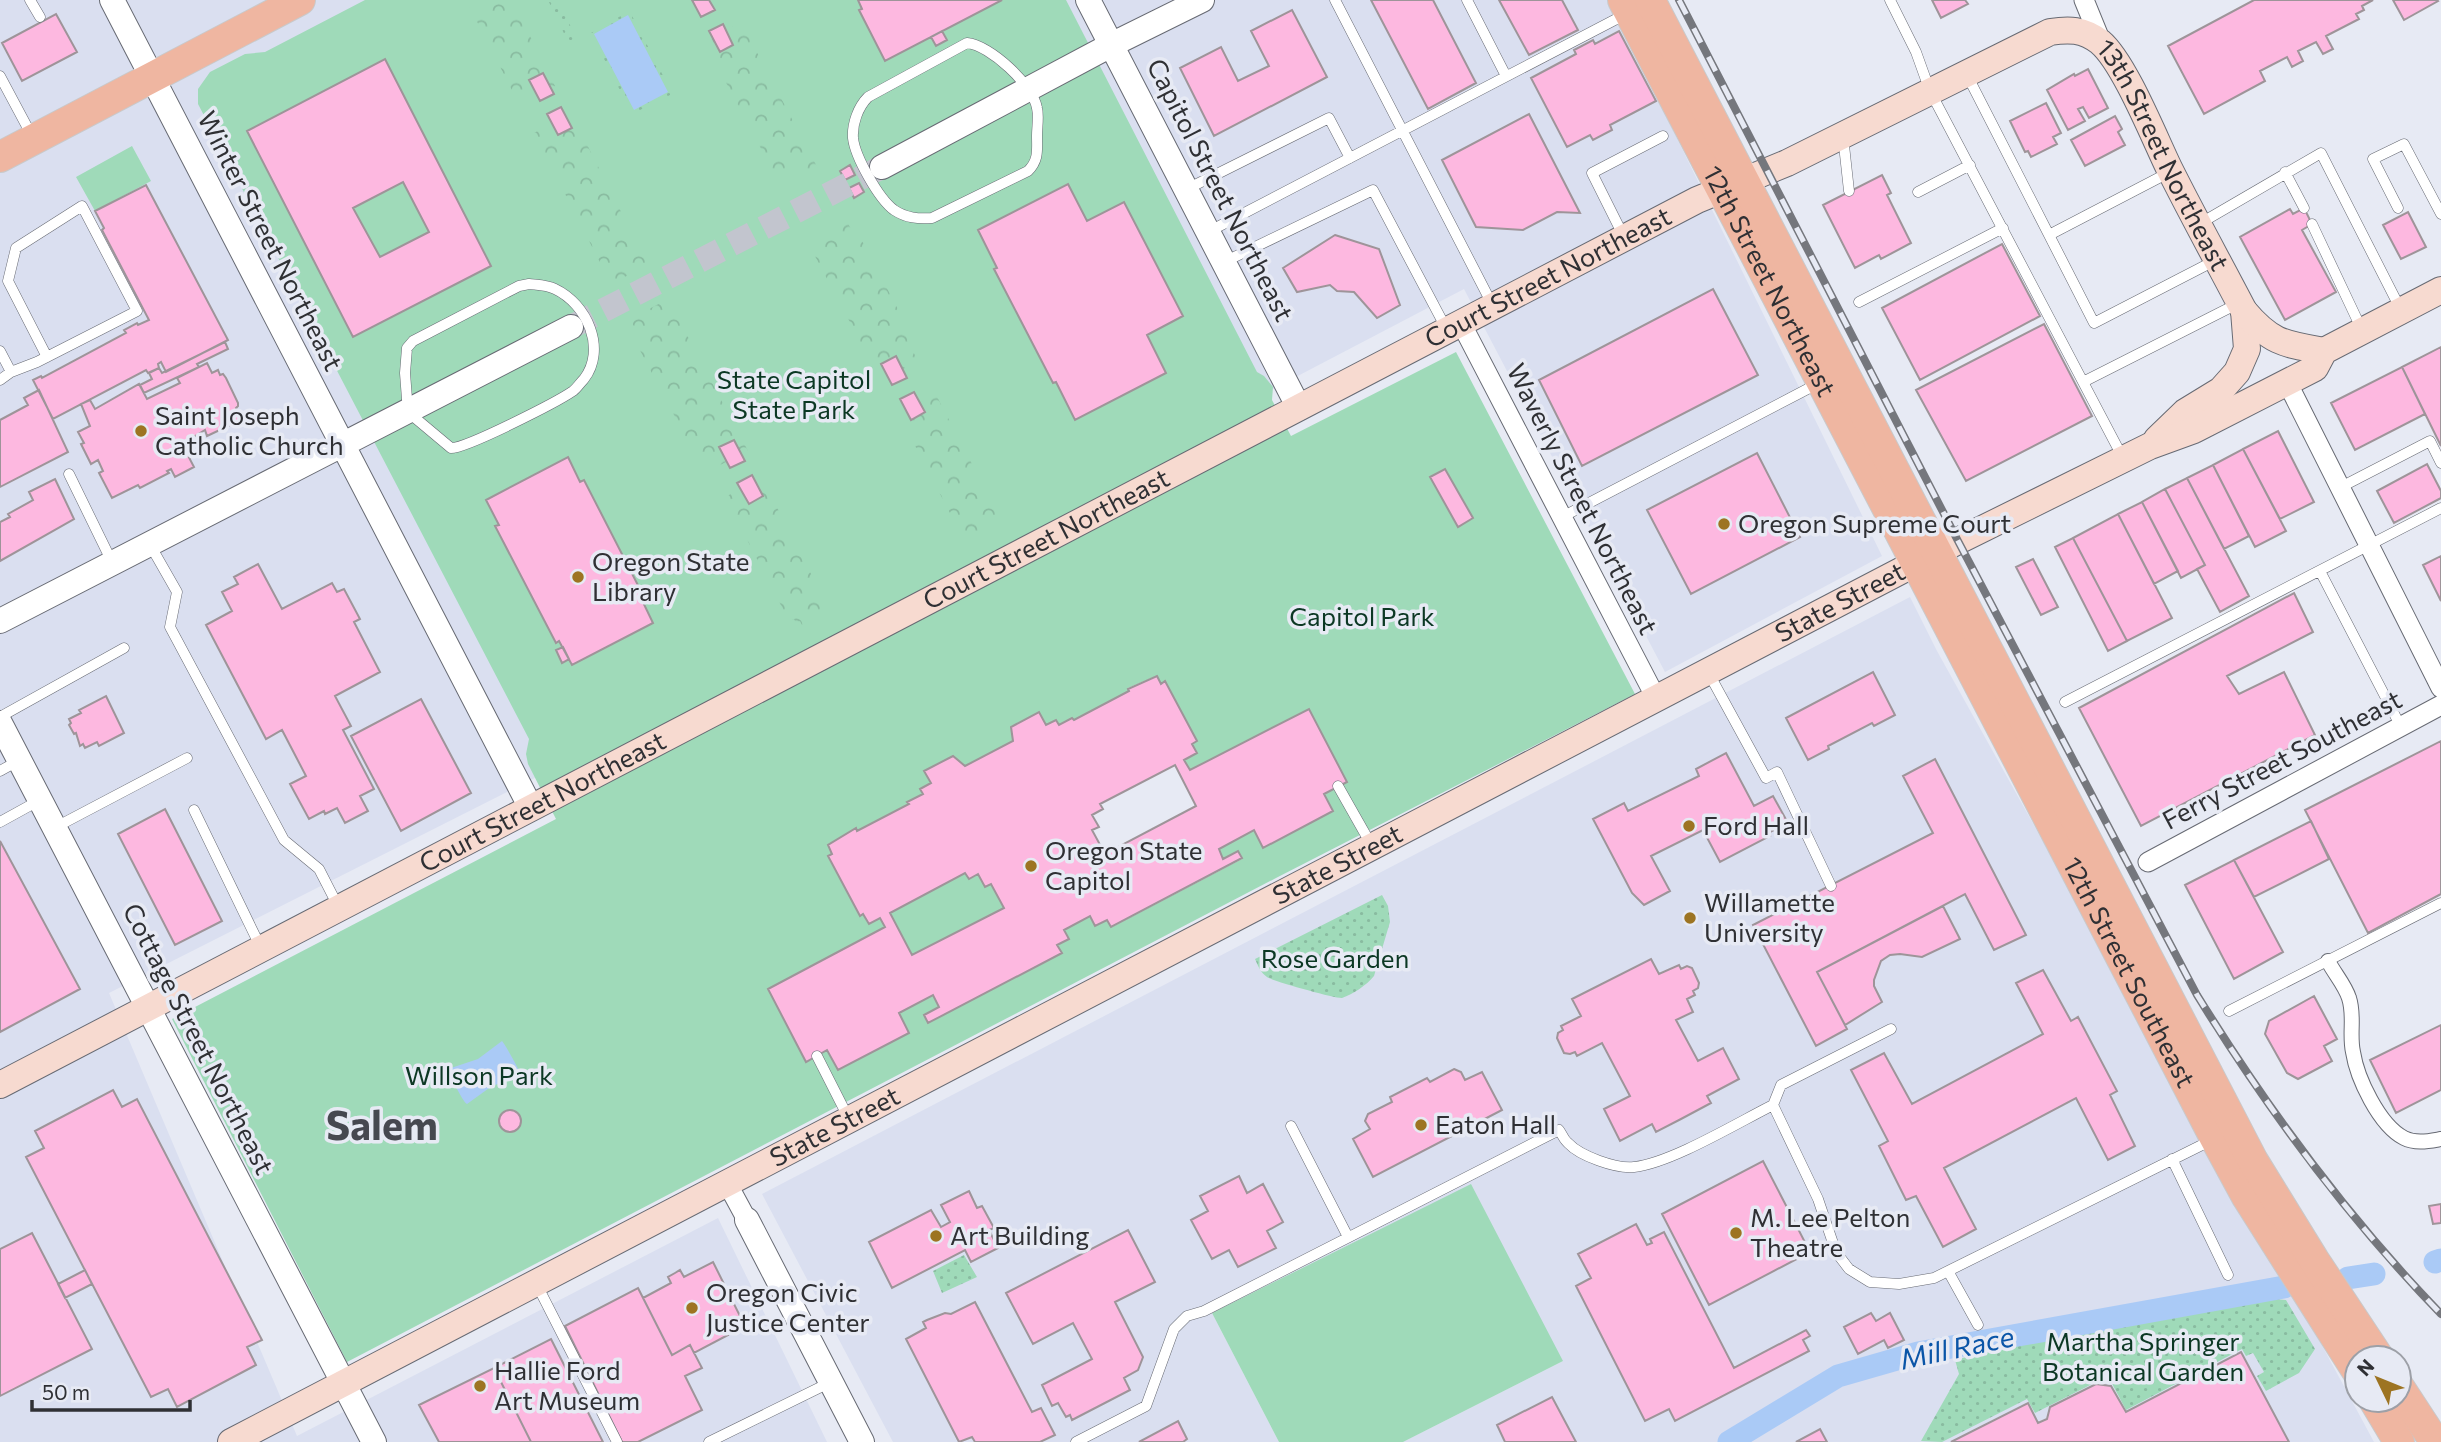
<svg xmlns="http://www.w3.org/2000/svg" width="2441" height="1442" font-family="Commissioner,sans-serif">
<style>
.built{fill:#dadff0}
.green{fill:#9fdab9;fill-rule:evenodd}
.forest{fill:url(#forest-crowns)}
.garden{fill:url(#garden-dots)}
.water{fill:#aacaf6}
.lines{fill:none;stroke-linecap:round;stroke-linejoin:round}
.canal{stroke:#aacaf6;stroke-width:23}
.building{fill:#fdb8e0;stroke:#9e9499;stroke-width:2;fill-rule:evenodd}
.tertiary-tunnel{stroke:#c2c5ce;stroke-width:24;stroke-dasharray:24 12;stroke-linecap:butt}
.service-casing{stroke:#676a73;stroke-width:11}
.pedestrian-casing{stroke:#676a73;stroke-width:16}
.minor-casing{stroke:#676a73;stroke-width:21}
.tertiary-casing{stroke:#676a73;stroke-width:26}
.secondary-casing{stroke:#676a73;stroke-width:28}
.primary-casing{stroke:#c9c9ca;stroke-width:32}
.service{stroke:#fff;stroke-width:10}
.pedestrian{stroke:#fff;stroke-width:14}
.minor{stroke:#fff;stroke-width:19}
.tertiary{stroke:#fff;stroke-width:24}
.secondary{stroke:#f7dad0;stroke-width:26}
.primary{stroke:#efb6a1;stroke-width:30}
.rail-casing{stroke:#75777d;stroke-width:8}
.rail{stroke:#e7eaf4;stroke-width:5;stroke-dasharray:16;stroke-linecap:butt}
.poi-dot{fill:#9d7422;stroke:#e7eaf4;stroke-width:2.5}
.labels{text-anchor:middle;stroke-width:7;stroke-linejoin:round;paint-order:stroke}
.street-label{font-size:26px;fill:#2f3034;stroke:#e7eaf4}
.park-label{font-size:26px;fill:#0c3824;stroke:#e7eaf4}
.poi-label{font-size:26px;fill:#2f3034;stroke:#e7eaf4;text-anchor:start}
.water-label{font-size:28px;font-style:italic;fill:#0a55a7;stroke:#e7eaf4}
.town-label{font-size:40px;font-weight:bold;fill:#464850;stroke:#e7eaf4}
</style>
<defs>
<pattern id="forest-crowns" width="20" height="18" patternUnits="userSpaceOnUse" patternTransform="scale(1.75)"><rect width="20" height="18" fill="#9fdab9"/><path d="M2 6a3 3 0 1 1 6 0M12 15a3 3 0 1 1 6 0" fill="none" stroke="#89bba0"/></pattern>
<pattern id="garden-dots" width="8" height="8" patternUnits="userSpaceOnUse" patternTransform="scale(1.75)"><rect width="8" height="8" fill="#9fdab9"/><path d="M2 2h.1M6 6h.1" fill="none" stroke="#89bba0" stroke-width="1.8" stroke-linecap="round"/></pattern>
</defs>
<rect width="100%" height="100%" fill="#e7eaf4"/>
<path class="built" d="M0,0H425L778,655L109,993L297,1436L718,1218L827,1442H0Z
M768,0H1609L1882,556L1665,672L1464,289L1032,515Z
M1910,597L1937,651L2278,1264L2374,1442H1403L1563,1361L1212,1313L1279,1442H893L762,1194Z"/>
<path class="green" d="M365,0H1066L1257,372L1264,376L1273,387L1272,400L1291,436L1456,352L1635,694L1276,878L347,1362L172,1019L556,819L528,764L526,754L529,739L198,104V89L210,72L245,54L265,52ZM1156,676L1161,684L1165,682L1197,741L1192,744L1197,753L1184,760L1223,859L1238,851L1242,859L1112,927L1107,920L1095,926L1090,916L1064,930L1068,939L1057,945L1062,953L929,1022L924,1015L939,1007L933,995L906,1009L885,927L880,918L869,924L863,914L860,916L829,857L832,854L828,845L855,829L857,831L909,804L908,802L923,794L921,789L931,783L925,771L953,756L965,766L1013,741L1011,727L1039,712L1046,725H1059L1072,718L1074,720L1129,691L1128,688Z
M132,146L151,181L95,211L76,177Z
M965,873L969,879L978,874L991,884L1004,908L912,955L890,913Z
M1471,1184L1563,1361L1403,1442H1279L1212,1313Z"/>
<path class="forest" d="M466,0H512L555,86L551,88L543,73L537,95L519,104Z
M741,22L824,180L813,186L801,164L776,177L705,43L713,38L720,52L733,45L726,30Z
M571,113L648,265L611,284L534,133L552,123L558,135L572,128L566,116Z
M846,220L855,236L859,235L912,336L907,340L918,361L903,369L896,356L881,363L888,377L881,381L807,241Z
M668,299L748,451L710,470L699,448L693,451L635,341L640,338L630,319Z
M933,389L998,514L993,516L995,521L991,523L993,527L965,542L896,409L903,405L911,420L925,412L917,397Z
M762,478L830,611L802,625L800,621L796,623L794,619L789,621L725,497L741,489L749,504L763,496L755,481Z"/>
<path class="garden" d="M548,0H557L575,35L570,46Z
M626,13L631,14L670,89V95L634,113L630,110L591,33Z
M1382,895L1388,906L1390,922L1374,976C1367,985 1353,994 1342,998C1337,999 1272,981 1267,977C1261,973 1258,966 1255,959Z
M964,1255L977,1277L942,1293L933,1271Z
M2263,1298L2286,1300L2315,1349L2299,1373L2266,1391L2257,1376L2264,1372L2253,1353L2246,1356L2242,1349L2126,1410L2108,1376L2035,1413L2027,1399L1942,1442L1921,1441L1959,1374L1955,1360L2050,1335Z"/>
<path class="water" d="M628,15L668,92L634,110L594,34Z
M502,1041C505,1044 520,1071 521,1076L492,1086L467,1104C463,1102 449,1074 448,1069L478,1059Z"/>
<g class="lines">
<path class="canal" d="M2435,1262L2441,1260
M2348,1278L2374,1274
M1729,1442L1838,1376L1918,1353L2284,1287"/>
</g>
<path class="building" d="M692,0H709L715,10L701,17Z
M858,0H1002L885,61L859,10L862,9Z
M1371,0H1433L1476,83L1428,109Z
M1499,0H1562L1578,30L1529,55Z
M1932,0H1965L1968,4L1941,18Z
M2254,0H2373L2362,6L2364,10L2356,14L2359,19L2326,36L2333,49L2323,54L2316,42L2298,51L2303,61L2292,67L2287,57L2260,71L2265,81L2204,114L2168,46Z
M2393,0H2437L2438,1L2404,20Z
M1292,10L1327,77L1214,136L1180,68L1221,47L1238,81L1269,66L1251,31Z
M56,14L77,52L22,81L2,43Z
M723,24L733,45L720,52L709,31Z
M942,31L947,40L936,46L931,37Z
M1619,31L1656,101L1610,125L1612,130L1593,140L1590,135L1567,147L1531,78L1576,54L1574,50L1593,40L1595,44Z
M385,59L491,266L353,337L247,131ZM403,182L429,232L380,257L353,208Z
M2088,69L2108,108L2089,118L2083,107L2078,109L2085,121L2068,130L2047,90L2074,74L2075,76Z
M543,73L554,94L540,101L529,80Z
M2046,103L2061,133L2053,137L2057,144L2031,157L2028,151L2025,152L2010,121Z
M561,107L572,128L558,135L547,114Z
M1529,114L1580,213L1557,212L1523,230L1476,227L1442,160Z
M2115,116L2122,129L2118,132L2125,145L2085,166L2071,140Z
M850,165L855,175L845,180L840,171Z
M1882,175L1891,193L1887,195L1911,243L1881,259L1879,255L1855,268L1823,205Z
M859,183L864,192L854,198L849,188Z
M1068,184L1087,221L1124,202L1183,316L1147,335L1166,373L1075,420L1056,382L1053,383L1023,325L994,269L997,268L978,230Z
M146,185L228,340L166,372L161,362L158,364L159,368L148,373L146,370L53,419L33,380L41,376L42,378L126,333L124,330L137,323L138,325L149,320L102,230L104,228L95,211Z
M2304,208L2312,224L2302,230L2336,292L2285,320L2240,237L2290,209L2293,214Z
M2408,212L2426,247L2401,259L2383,225Z
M1335,235L1379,249L1400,305L1377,318L1354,292L1337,291L1330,285L1297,292L1283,268Z
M2002,244L2040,316L1920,380L1882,308Z
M1713,289L1758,375L1582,466L1539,380Z
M2044,324L2092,416L1966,481L1916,390Z
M225,342L228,349L197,364L199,367L144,393L140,385L152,379L149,373L159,368L162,373Z
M2441,347V446L2402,367Z
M896,356L907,378L892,385L881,364Z
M207,363L212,373L218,370L220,375L223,374L226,378L238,403V406L236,408L241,420L207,436L205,430L182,444L194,467L175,477L171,469L167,471L169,473L140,488L138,485L112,498L99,473L103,471L98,460L91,464L81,444L84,443L78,432L90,426L81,404L90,400L95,409L139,384L147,399L180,383L177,378Z
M2402,367L2425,414L2355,450L2331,403Z
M39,390L68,452L0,487V420L28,405L24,398Z
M914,392L925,412L911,420L900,399Z
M2278,431L2314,502L2280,519L2243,449Z
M734,440L745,461L730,468L719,447Z
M2243,449L2286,531L2255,547L2213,465Z
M1757,453L1800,537L1691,594L1647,510Z
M568,457L580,482L584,480L644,597L641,598L653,623L572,665L559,641L556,643L495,526L499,525L486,500Z
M2427,464L2441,491V498L2394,523L2377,491Z
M2213,465L2249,536L2224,549L2187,478Z
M1445,469L1473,518L1458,527L1430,477Z
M752,475L763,496L749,504L737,483Z
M2187,478L2249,596L2220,612L2197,569L2205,565L2165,489Z
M55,479L74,519L0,561V522L10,517L8,514L33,500L29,492Z
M2165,489L2205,565L2181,578L2142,502Z
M2142,502L2178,571L2154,584L2118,514Z
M2118,514L2172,618L2127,641L2073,538Z
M2073,538L2127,641L2108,651L2055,547Z
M2441,556V601L2423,565Z
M2033,559L2058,607L2041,615L2016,567Z
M258,564L282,609L332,583L337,592L344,589L360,619L354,622L380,672L335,696L351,726L343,730L374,789L360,796L368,811L345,823L337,808L325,814L324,811L309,819L290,784L306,776L282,730L266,739L206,625L232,611L222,592L238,584L234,577Z
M2294,593L2313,632L2227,676L2239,694L2284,672L2315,735L2141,826L2079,708Z
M563,647L569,659L562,663L556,650Z
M1873,672L1895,715L1874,726L1872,723L1828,746L1829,749L1808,760L1786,718Z
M1157,676L1161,684L1165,681L1197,741L1192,744L1197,753L1184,760L1190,770L1309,709L1347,782L1324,794L1333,811L1263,848L1254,830L1219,849L1223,859L1238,851L1242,858L1111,927L1107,920L1095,926L1090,916L1064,930L1069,939L1057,945L1062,953L928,1023L924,1015L939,1007L933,995L899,1013L909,1033L838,1070L827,1050L806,1062L768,989L885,927L880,918L869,924L863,914L860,916L828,856L832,854L828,845L856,828L857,831L909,804L907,802L923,794L920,789L931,783L924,771L953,756L965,766L1013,741L1011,727L1039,712L1046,725L1056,720L1059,725L1072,718L1074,720L1129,691L1128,689ZM1175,765L1196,806L1105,854L1092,830L1099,827L1092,815L1103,809L1100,804ZM965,873L969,879L978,874L985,887L991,884L1004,908L912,955L890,913Z
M106,696L124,733L99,746L97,742L85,748L83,744L80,746L76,733L74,734L69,725L71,723L69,719L81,713L79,710Z
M421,699L471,793L401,831L351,736Z
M2441,741V894L2368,933L2305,810Z
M1726,753L1754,806L1773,796L1788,823L1768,833L1770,836L1720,862L1703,830L1651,856L1670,891L1644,905L1632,893L1593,819L1624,803L1628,811L1699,776L1696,769Z
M1935,759L2026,935L1994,950L1965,894L1817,972L1847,1029L1816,1046L1753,925L1933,833L1903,776Z
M165,809L222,921L175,945L118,834Z
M2311,821L2329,859L2254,897L2234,860Z
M0,841L80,989L0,1032Z
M2234,860L2283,952L2234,979L2185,885Z
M1943,906L1960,939L1922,957L1900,954L1890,955L1881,961L1874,980V986L1882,1002L1845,1025L1817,972Z
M1651,959L1659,974L1679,965L1681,969L1687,966L1692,968L1699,983L1698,988L1693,991L1695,995L1687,999L1693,1012L1676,1020L1698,1061L1723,1048L1739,1079L1707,1096L1711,1103L1681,1119L1656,1132L1652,1124L1620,1141L1604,1109L1630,1096L1602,1043L1577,1056L1575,1052L1570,1054L1564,1053L1557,1038L1558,1033L1563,1030L1561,1026L1581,1016L1572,999Z
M2043,970L2071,1021L2078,1017L2117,1091L2110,1095L2135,1146L2108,1160L2076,1098L1944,1168L1976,1229L1943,1247L1916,1196L1906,1200L1879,1146L1888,1141L1851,1070L1884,1053L1912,1104L2043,1034L2016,983Z
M2314,996L2337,1039L2324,1046L2332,1061L2298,1079L2287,1073L2265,1034L2269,1021Z
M2441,1025V1090L2396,1113L2370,1060Z
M1454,1069L1461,1072L1465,1080L1482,1072L1502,1110L1373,1177L1353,1139L1370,1129L1365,1121L1368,1114L1392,1102L1390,1097L1427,1078L1430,1082Z
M113,1090L122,1107L137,1099L262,1340L247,1347L256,1365L177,1407L168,1389L151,1397L26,1157L44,1148L35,1131Z
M499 1121a11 11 0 1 1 22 0a11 11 0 1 1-22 0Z
M1763,1161L1810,1252L1709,1305L1662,1214Z
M1239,1176L1247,1193L1263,1184L1283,1222L1267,1231L1276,1248L1238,1267L1229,1250L1212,1259L1191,1220L1208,1211L1200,1196Z
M969,1191L977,1208L982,1206L994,1228L989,1230L998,1248L971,1262L965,1250L892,1288L869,1242L931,1210L941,1227L950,1222L941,1205Z
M2441,1204V1223L2433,1224L2429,1206Z
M1636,1224L1647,1245L1652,1243L1650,1239L1664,1232L1734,1368L1806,1330L1810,1336L1803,1340L1809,1351L1675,1421L1669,1409L1645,1421L1576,1286L1591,1278L1578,1254Z
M1128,1230L1155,1282L1115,1302L1143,1357L1138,1370L1124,1378L1130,1390L1072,1420L1070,1415L1066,1417L1058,1403L1052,1406L1042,1385L1092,1359L1073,1323L1033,1344L1006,1293Z
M32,1233L92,1349L0,1396V1249Z
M713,1262L741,1318L724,1327L728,1335L694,1353L690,1345L672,1355L643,1298L671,1283L668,1277L675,1273L680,1270L684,1277Z
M85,1270L92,1284L65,1298L58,1284Z
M638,1288L672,1355L690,1345L702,1368L685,1376L702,1410L638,1442H622L565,1326Z
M975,1302L1032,1412L1041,1408L1055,1435L1040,1442H975L972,1437L959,1442L906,1339L926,1328L923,1322L927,1320L945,1313L951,1314Z
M1871,1313L1876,1321L1890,1313L1904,1340L1888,1348L1884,1340L1858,1354L1844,1327Z
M551,1339L603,1442H531L494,1368Z
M2241,1352L2289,1442H1951L2028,1403L2038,1423L2047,1419L2050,1407L2096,1384L2111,1386L2126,1412Z
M494,1368L531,1442H439L419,1405Z
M1552,1397L1576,1442H1505L1497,1425Z
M1178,1421L1187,1439L1183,1442H1139Z
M1820,1429L1827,1442H1796Z"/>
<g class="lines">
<path class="tertiary-tunnel" d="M571,327L882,167"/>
<g class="service-casing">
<path id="service" d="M30,0L40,17
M1335,0L1492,304
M1467,0L1506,76
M1890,0L1916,52L1930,91L2123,458
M967,43C990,45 1033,85 1037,108C1039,116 1037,127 1037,136C1037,150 1039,160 1028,171L932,218C918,219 906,218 894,210C879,199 855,157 853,138C852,124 858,107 868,97Z
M1967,75L2049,235L2170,172
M0,76L32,136
M1843,136L1849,191
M2285,172L2304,208
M1187,189L1329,118L1350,158
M1918,192L1970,165
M2398,208L2373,159L2404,144L2441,214
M2199,224L2321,153L2401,310
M2312,224L2362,330
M1208,232L1626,14
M1623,235L1592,173L1663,136
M2049,235L2094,323L2216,260
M1224,262L1373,190L1447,330
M529,284C537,285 547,285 555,289C587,304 607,349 584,379C580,383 577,388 573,391C557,402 467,448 451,448L408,412L405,373L407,348L413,341L519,286Z
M1859,302L2003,228
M0,351L11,372L0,380
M11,372L37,362L137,311L82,206L16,248L8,281L47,357
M2083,382L2239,303
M69,474L112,562
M2341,487L2430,441L2441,463
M1562,517L1819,383
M149,543L177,592L170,627L284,840L319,869L339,908
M2320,571L2401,727
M1708,672L1766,778L1777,772L1831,886
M2065,702L2441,508
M0,717L124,648
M0,771L18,761
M1338,786L1372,846
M194,810L261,948
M0,822L40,800
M56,827L187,758
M2229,1011L2441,903
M817,1056L849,1119
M1773,1105L1781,1085L1891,1029
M1291,1126L1348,1237
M2172,1159L2228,1275
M1948,1271L1978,1325
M536,1283L617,1442
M709,1442L831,1382
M1076,1442L1146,1406L1174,1329L1187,1316L1204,1311L1559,1130C1562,1134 1564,1140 1568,1143C1580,1156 1616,1169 1634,1167C1671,1163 1737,1123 1773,1105L1818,1199L1836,1252L1849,1269L1870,1282L1899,1284L1934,1278L2212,1140"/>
</g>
<g class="pedestrian-casing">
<path id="pedestrian" d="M2328,961C2334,973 2345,985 2349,998C2355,1016 2349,1034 2353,1052C2357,1078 2379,1125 2404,1138C2416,1144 2429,1141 2441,1139"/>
</g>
<g class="minor-casing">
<path id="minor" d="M2084,0L2102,44
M1461,323L1656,698
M2287,382L2441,688
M2148,862L2441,705
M727,1183L747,1220"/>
</g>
<g class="tertiary-casing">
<path id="tertiary" d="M112,0L531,808
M1088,0L1299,408
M882,167L1111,45L1202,0
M0,621L571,327
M0,723L374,1442
M747,1220L862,1442"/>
</g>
<g class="secondary-casing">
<g id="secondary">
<path d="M2157,439L2185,412L2221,390L2237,372L2247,349L2244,311"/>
<path id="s1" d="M0,1085L1697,200L1787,163L2050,32C2069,29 2083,29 2100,42C2124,62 2154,137 2169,168C2193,216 2219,263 2244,311C2271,343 2284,344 2324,351"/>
<path id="s2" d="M231,1442L1958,541L2150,446L2194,430L2315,368L2324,351L2441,290"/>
</g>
</g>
<g class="primary-casing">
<g id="primary">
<path id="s3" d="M1623,0L2215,1138L2247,1197L2357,1371"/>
<path d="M1650,0L2253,1161L2314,1260L2379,1358"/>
<path d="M0,157L300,0"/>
<path d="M2399,1387L2435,1442"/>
<path d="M2374,1400L2399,1442"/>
</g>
</g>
<use href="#service" class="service"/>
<use href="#pedestrian" class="pedestrian"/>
<use href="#minor" class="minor"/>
<use href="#tertiary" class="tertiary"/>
<use href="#secondary" class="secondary"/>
<use href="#primary" class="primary"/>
<g class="rail-casing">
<path id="rail" d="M1679,0L1958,541L2197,995C2268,1110 2347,1217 2441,1314"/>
</g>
<use href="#rail" class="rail"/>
</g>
<g class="poi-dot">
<circle cx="141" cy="431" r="7"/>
<circle cx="1724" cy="524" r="7"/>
<circle cx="578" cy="577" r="7"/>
<circle cx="1689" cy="826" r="7"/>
<circle cx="1031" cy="866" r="7"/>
<circle cx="1690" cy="918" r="7"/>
<circle cx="1421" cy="1125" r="7"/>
<circle cx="1736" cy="1233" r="7"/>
<circle cx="936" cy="1236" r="7"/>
<circle cx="692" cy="1308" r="7"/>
<circle cx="480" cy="1386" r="7"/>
</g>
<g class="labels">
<g class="street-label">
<text dy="9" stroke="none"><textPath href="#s1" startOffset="2488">13th Street Northeast</textPath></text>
<text transform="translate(1220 190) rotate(63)" y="9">Capitol Street Northeast</text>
<text transform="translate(270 241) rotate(63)" y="9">Winter Street Northeast</text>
<text dy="9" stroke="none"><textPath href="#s1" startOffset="1746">Court Street Northeast</textPath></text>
<text dy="9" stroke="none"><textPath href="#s3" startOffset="317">12th Street Northeast</textPath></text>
<text transform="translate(1582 499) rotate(63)" y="9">Waverly Street Northeast</text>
<text dy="9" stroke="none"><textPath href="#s1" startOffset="1180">Court Street Northeast</textPath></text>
<text dy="9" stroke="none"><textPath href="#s2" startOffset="1815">State Street</textPath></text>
<text transform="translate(2282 760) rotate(-28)" y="9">Ferry Street Southeast</text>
<text dy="9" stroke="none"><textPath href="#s1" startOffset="612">Court Street Northeast</textPath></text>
<text dy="9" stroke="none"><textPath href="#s2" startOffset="1248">State Street</textPath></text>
<text dy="9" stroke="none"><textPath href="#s3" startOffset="1096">12th Street Southeast</textPath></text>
<text transform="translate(198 1039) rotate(63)" y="9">Cottage Street Northeast</text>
<text dy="9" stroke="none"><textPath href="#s2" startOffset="681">State Street</textPath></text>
</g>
<g class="park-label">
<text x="794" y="389">State Capitol<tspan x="794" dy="30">State Park</tspan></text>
<text x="1362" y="626">Capitol Park</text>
<text x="1335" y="968">Rose Garden</text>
<text x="479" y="1085">Willson Park</text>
<text x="2143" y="1351">Martha Springer<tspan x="2143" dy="30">Botanical Garden</tspan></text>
</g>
<g class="poi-label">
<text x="155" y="425">Saint Joseph<tspan x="155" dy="30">Catholic Church</tspan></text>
<text x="1738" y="533">Oregon Supreme Court</text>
<text x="592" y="571">Oregon State<tspan x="592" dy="30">Library</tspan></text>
<text x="1703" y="835">Ford Hall</text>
<text x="1045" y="860">Oregon State<tspan x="1045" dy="30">Capitol</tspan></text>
<text x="1704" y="912">Willamette<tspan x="1704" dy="30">University</tspan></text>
<text x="1435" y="1134">Eaton Hall</text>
<text x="1750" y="1227">M. Lee Pelton<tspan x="1750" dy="30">Theatre</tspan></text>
<text x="950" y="1245">Art Building</text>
<text x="706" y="1302">Oregon Civic<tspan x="706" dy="30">Justice Center</tspan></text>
<text x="494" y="1380">Hallie Ford<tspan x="494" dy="30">Art Museum</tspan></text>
</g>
<g class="water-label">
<text transform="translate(1957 1348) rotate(-12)" y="10">Mill Race</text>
</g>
<g class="town-label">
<text x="382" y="1140">Salem</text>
</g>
</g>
<g transform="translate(2378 1379) rotate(313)"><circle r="33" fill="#e7eaf4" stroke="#9da0a7" stroke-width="2"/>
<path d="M0-5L12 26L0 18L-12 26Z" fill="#9d7422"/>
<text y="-10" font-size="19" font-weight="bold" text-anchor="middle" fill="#2f3034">N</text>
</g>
<path d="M32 1400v10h158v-10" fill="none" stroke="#2f3034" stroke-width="3.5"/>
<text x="42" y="1400" font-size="21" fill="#2f3034" stroke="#e7eaf4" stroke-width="5" paint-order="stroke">50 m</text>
</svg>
